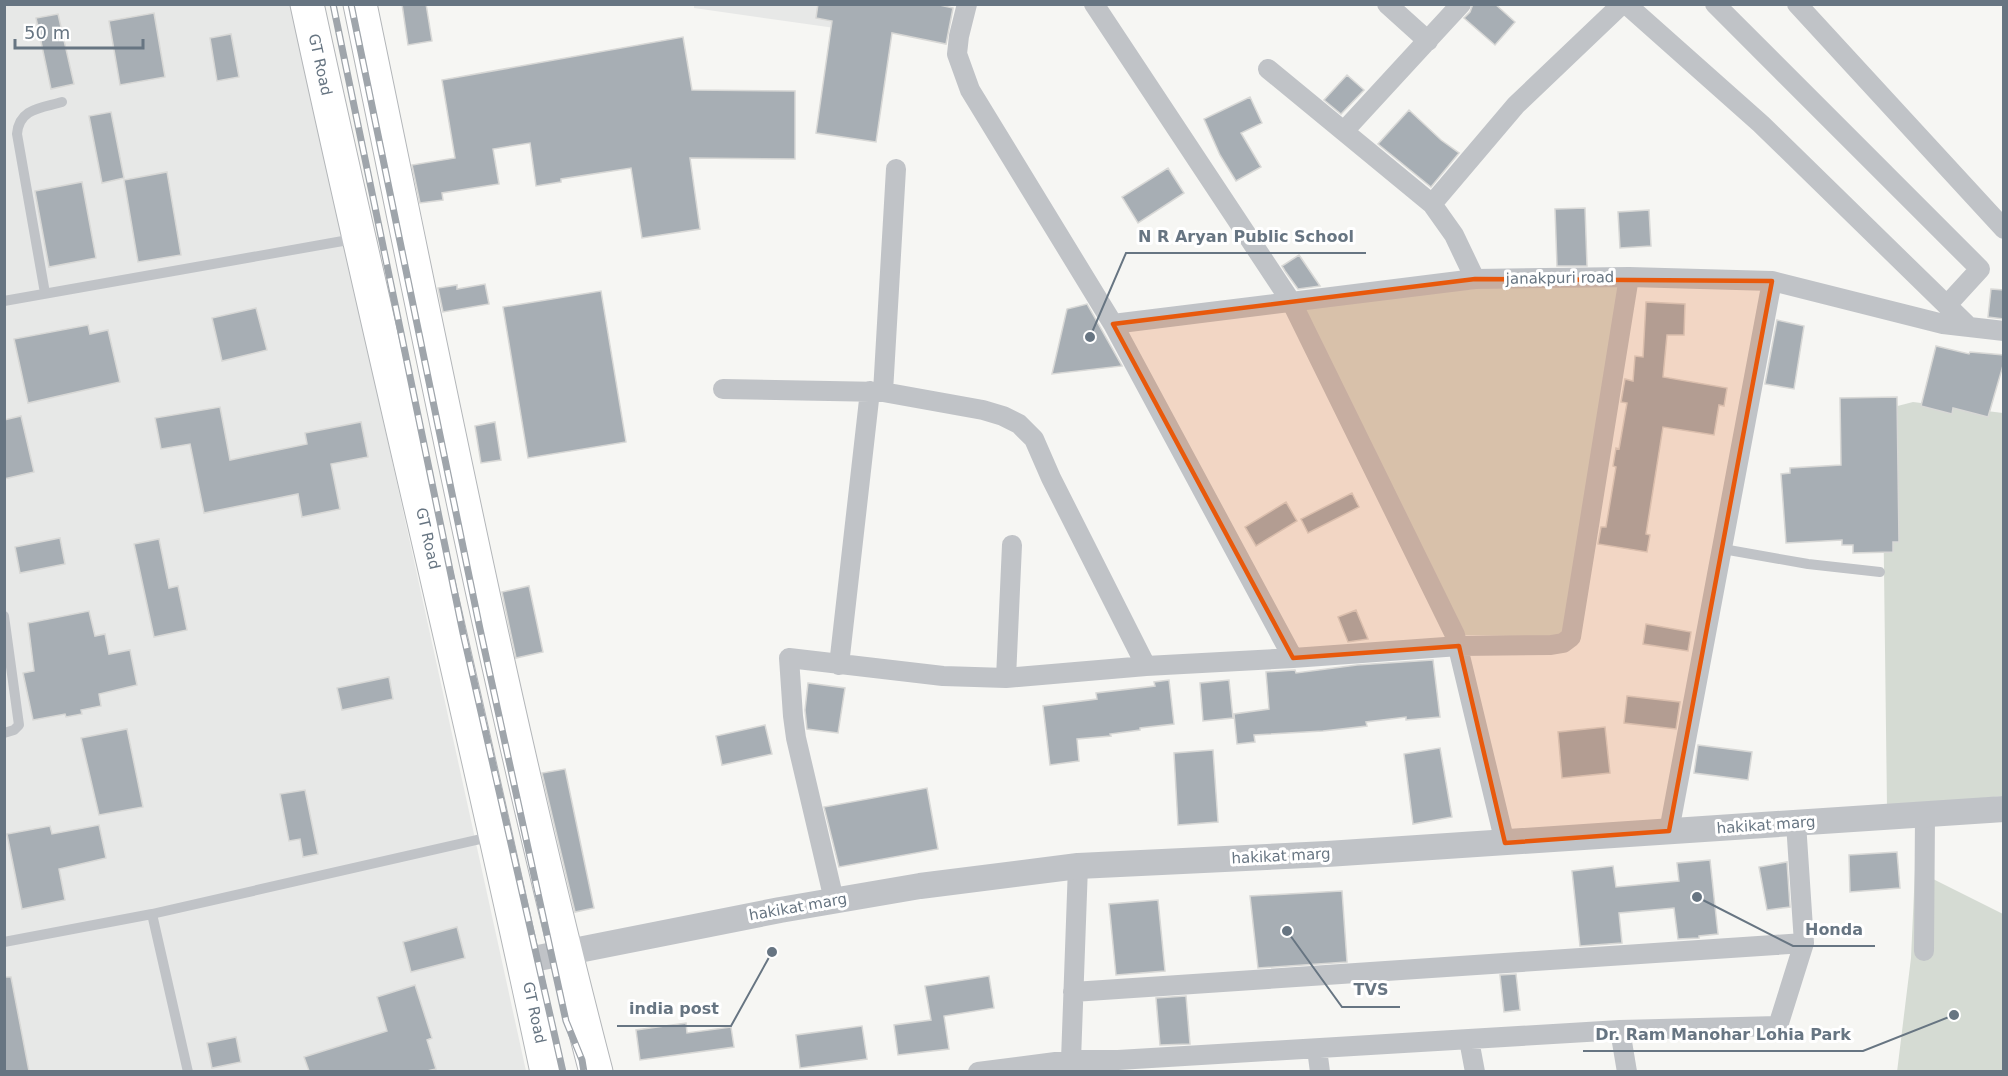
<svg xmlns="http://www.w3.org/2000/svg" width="2008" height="1076" font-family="'DejaVu Sans',sans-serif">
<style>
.built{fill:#e7e8e7}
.green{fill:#d5dbd3}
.building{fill:#a7aeb4;stroke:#d8d8d6;stroke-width:1.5}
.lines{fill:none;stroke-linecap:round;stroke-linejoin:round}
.trunk-casing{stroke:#b3b6b9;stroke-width:35}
.service{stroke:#c0c3c7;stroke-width:10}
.minor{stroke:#c0c3c7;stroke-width:20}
.tertiary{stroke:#c0c3c7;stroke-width:26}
.trunk{stroke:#fff;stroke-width:33}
.rail-casing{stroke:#9fa5ab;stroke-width:7}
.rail{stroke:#fff;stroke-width:4.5;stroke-dasharray:14;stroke-linecap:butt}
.marked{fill:#e8590c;fill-opacity:0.2;stroke:#e8590c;stroke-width:4.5;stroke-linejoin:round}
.labels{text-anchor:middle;stroke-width:6;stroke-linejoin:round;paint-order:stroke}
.street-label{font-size:15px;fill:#677582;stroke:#fff}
.leader{fill:none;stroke:#677582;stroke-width:2}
.callout-dot{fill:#677582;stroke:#fff;stroke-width:2}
.callout-label{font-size:16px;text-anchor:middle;font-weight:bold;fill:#677582;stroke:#fff;stroke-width:6;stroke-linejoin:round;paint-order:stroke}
</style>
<rect width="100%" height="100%" fill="#f6f6f3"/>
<path class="built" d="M5,5H292L526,1071L5,1072Z
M694,5H847L835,28L694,8Z"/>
<path class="green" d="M1629,277L1571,637L1455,635L1292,303Z
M1913,402L2003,413V796L1887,808L1882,410Z
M1915,870L2003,914V1071L1897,1072L1911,958Z"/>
<path class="building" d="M402,4H426L432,41L408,45Z
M818,4H935L953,8L946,44L892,33L876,142L816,133L832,21L816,18Z
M1473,4H1495L1515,22L1495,45L1464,18L1470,12Z
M154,13L165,77L120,85L109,21Z
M58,14L74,84L51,89L36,18Z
M231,34L239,77L217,81L210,38Z
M683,37L692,90L795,91V159L690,158L700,229L642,238L631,168L561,179V182L536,186L530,143L493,149L499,184L442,193L443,200L420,203L412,165L455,158L442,80Z
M1347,75L1364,90L1341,114L1324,100Z
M1250,97L1262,123L1241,133L1261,167L1236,181L1220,155L1204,119Z
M1409,110L1441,140L1459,153L1431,187L1378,144Z
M111,112L124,178L102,183L89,116Z
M1168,168L1184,193L1138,223L1122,197Z
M167,172L181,255L138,262L124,180Z
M82,182L96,258L49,267L35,191Z
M1585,208L1587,266H1557L1555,209Z
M1649,210L1651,246L1620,248L1618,212Z
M1299,255L1320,286L1298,289L1285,271L1282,266Z
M485,284L489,304L443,312L438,288L457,285V289Z
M1991,289L2004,290V319L1988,317Z
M601,291L626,442L528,458L503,307Z
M1646,302L1685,304L1684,335H1667L1663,377L1727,388L1724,406L1719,405L1714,435L1663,427L1646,534L1650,535L1647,552L1598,544L1601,527H1606L1616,467L1613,466L1616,448L1619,449L1627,403L1621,402L1625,379L1633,381L1635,356L1643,357Z
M1087,304L1122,366L1052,374L1067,309Z
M256,308L267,350L222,361L212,318Z
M1777,320L1804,326L1794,389L1765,384Z
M88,325L90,334L108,330L120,382L28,403L14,339Z
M1936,346L1969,354L1970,352L2004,355V362L1988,417L1953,408L1952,414L1921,406Z
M1897,397L1899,542H1893V552L1853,553V545H1842V540L1786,543L1781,474L1790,473V468L1841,465L1840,398Z
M220,407L230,460L307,444L305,433L361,422L368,457L331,464L340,509L302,517L298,494L204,513L190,444L161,449L155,418Z
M21,416L34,472L4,479V420Z
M495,422L501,460L481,463L475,426Z
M1352,493L1359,507L1308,533L1301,519Z
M1286,502L1297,521L1256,546L1245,527Z
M60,538L65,564L20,573L15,547Z
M159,539L169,588L178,586L187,630L154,637L134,544Z
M529,586L543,652L516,658L502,592Z
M1356,610L1368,639L1348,642L1338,617Z
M89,611L95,636L105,634L109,654L130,650L137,685L99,694L101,706L81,710L82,714L66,717L65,714L33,720L23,673L34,671L28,623Z
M1646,624L1691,632L1688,651L1643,644Z
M1433,660L1440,717L1406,720V717L1366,722L1367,726L1323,731L1254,735L1255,742L1237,744L1234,714L1269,709L1266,672L1295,670L1296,673L1357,665Z
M389,677L393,699L342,710L337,688Z
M1169,680L1174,724L1140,728V730L1110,734L1111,736L1077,739L1079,761L1050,765L1043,706L1097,699L1096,693L1155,686L1154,682Z
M1229,680L1233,718L1203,721L1200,683Z
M808,683L845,688L838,733L807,729L805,710Z
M1627,696L1680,702L1676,729L1624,723Z
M765,725L772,754L722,765L716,736Z
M1605,727L1610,773L1562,778L1558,732Z
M127,729L143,807L99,815L81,738Z
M1698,745L1752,752L1748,780L1694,773Z
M1440,748L1452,817L1413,824L1404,754Z
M1213,750L1218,822L1178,825L1174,753Z
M565,769L594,908L575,912L542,773Z
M927,788L938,849L839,867L824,807Z
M305,790L318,854L303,857L300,839L289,841L280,794Z
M99,825L106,858L59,869L65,900L22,909L7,834L50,826L52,834Z
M1897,852L1900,888L1850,892L1849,855Z
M1710,860L1718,934L1699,936V938L1678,939L1674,908L1619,913L1622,943L1580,946L1572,871L1613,866L1616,887L1679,881L1677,863Z
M1787,862L1790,907L1767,910L1759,867Z
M1342,891L1347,962L1258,968L1250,896Z
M1158,900L1165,971L1116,975L1109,904Z
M457,927L465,958L411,972L403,942Z
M1516,974L1520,1010L1504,1012L1500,975Z
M989,976L994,1008L944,1016L949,1049L898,1055L894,1025L931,1020L925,986Z
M4,977H11L29,1071H4Z
M415,985L432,1038L427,1040L436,1069L427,1071H309L304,1057L387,1031L377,997Z
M1186,996L1190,1044L1160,1045L1156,998Z
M686,1023L687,1033L731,1027L734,1047L640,1060L636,1030Z
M862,1026L867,1059L800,1068L796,1035Z
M236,1037L241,1062L212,1068L207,1043Z"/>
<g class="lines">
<g class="trunk-casing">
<g id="trunk">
<path id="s1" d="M307,4C384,361 472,715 547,1072"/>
<path d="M360,4C434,361 504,719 596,1072"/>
</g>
</g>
<path class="service" d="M45,293L17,134C19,108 42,108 62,102
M4,301L354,239
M1723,549L1808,564L1880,572
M4,616L19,725L14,730L4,733
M152,914L188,1072
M4,942L152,914L494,836"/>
<path class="minor" d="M967,4L959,36L957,54L970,90L1113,324L1293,658
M1094,4L1292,303L1455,635L1505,843
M1387,4L1428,41
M1626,4L1761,124L1969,327
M1715,4L1980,269L1947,305
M1797,4L2004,229
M1268,69L1432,204L1454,235L1475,279
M1344,131L1461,4
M1432,204L1516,105L1622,4
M1113,324L1475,279L1629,277L1772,281L1943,324L2004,331
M723,389L883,392L983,410L1003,416L1019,424L1034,439L1051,478L1146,666
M883,392L896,169
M839,665L870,391
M1006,678L1012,545
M1669,831L1772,281
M834,900L796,738L793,716L789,658L943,676L1006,678L1146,666L1293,658L1459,646L1551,645L1563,643L1571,637L1629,277
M1924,951L1925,815
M1073,992L1804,943
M1620,1030L1627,1072
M1469,1040L1475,1072
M1317,1049L1320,1072
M1071,1060L1078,866
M978,1072L1071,1060H1118L1620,1030L1778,1026L1804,943L1796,823"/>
<path class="tertiary" d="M523,961L780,910L920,886L1078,866L1327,854L2004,809"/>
<use href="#trunk" class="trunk"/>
<g class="rail-casing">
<path id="rail" d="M333,4L463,633L563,1072
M351,4L480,629L566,1021L582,1060L584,1072"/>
</g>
<use href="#rail" class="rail"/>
</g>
<path class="marked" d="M1475,279L1772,281L1669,831L1505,843L1459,646L1293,658L1113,324Z"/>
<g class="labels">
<g class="street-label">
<text dy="5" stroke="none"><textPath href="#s1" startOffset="62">GT Road</textPath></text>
<text transform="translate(1560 278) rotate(-1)" y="5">janakpuri road</text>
<text dy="5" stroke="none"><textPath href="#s1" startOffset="548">GT Road</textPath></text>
<text transform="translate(1766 825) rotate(-4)" y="5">hakikat marg</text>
<text transform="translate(1281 856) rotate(-3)" y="5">hakikat marg</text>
<text transform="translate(798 907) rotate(-10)" y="5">hakikat marg</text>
<text dy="5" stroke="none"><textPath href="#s1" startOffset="1034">GT Road</textPath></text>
</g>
</g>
<path class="leader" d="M1090 337L1126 253H1366M1697 897L1793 946H1875M1287 931L1342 1007H1400M772 952L731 1026H617M1954 1015L1863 1051H1583"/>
<g class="callout-dot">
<circle cx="1090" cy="337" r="6"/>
<circle cx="1697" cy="897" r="6"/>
<circle cx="1287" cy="931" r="6"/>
<circle cx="772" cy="952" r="6"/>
<circle cx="1954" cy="1015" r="6"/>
</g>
<g class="callout-label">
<text x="1246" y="242">N R Aryan Public School</text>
<text x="1834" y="935">Honda</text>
<text x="1371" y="995">TVS</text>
<text x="674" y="1014">india post</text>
<text x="1723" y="1040">Dr. Ram Manohar Lohia Park</text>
</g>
<rect width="2008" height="1076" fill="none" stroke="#677582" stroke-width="12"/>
<path d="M15 39v9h128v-9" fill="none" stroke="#677582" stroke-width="3"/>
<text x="24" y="39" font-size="18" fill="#677582" stroke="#ffffff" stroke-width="4.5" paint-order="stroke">50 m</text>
</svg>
